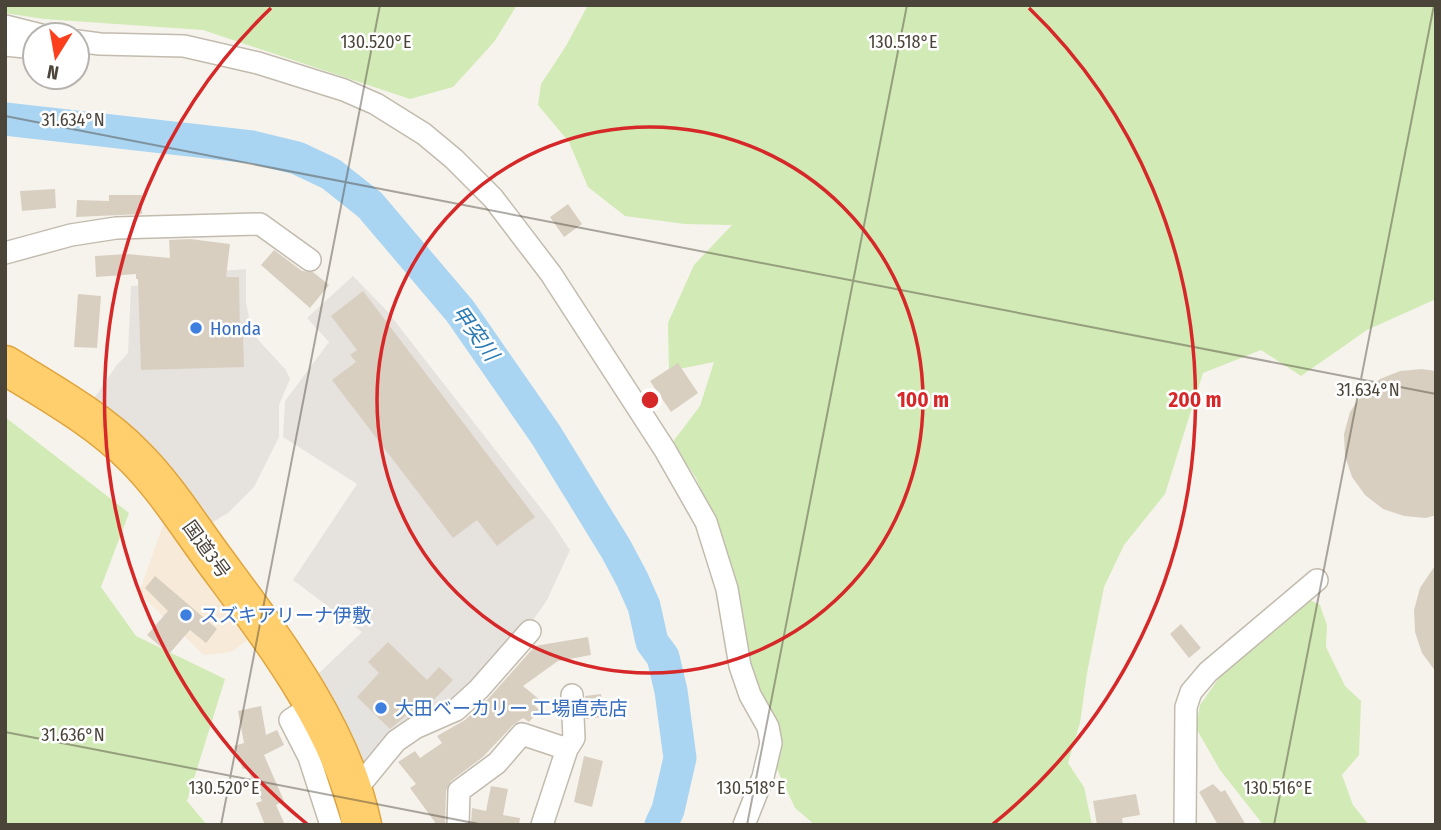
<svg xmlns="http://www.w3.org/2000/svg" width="1441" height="830" font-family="'Fira Sans Condensed','Noto Sans JP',sans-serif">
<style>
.commercial{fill:#f7ead8}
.industrial{fill:#e6e2dd}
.green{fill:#d2eab5}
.parking{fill:#e5e3e0}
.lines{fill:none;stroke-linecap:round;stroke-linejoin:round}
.river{stroke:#a9d4f2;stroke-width:33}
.building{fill:#d8cfc1}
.street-casing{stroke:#c2bbae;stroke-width:24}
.highway-casing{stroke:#e0a43c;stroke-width:41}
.street{stroke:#fff;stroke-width:21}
.highway{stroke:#ffcf6e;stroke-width:38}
.ticks{fill:none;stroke:#4b4439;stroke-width:2;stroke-opacity:0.45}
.ring{fill:none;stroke:#d62828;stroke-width:3.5}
.shop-dot{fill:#3f7fe0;stroke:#fff;stroke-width:2.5}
.labels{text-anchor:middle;stroke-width:5;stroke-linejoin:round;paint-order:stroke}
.shop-label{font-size:19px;fill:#366cbe;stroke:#fff;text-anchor:start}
.street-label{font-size:19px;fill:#4b4439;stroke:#fff}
.water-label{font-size:21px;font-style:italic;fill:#2e7ab2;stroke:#fff}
.ticks-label{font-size:18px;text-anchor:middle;fill:#4b4439;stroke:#fff;stroke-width:5;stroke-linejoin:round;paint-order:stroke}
.centre{fill:#d62828;stroke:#fff;stroke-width:3.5}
.ring-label{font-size:21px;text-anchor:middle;font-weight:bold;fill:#d62828;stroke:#fff;stroke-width:5;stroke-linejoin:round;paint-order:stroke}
</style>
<rect width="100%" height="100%" fill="#f6f3ec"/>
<path class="commercial" d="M164,522L249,639L231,652L204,655L139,593Z"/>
<path class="industrial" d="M246,269V302L252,333L286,370L290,379L279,405V437L254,487L228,513L211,523L157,451L153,454L93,400L116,366L128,353L131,286L169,284L170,275Z
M353,276L387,311L550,520L570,550L547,600L531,623L456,703L365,767L349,732L332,702L314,678L362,632L293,580L357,484L283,437L285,401L329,342L307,318Z"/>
<path class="green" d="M5,5H517L494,42L453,87L410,99L203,30L44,19L5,13Z
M588,5H1436V299L1367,330L1301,376L1261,350L1203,373L1165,494L1124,545L1104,587L1087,673L1080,723L1068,763L1084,787L1092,825H815L795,808L776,767L781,751L775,724L752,672L743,615L726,550L696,478L672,443L700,406L714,362L669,371L668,323L694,265L732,225L685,224L625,216L588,187L569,142L538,105L541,84L566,46Z
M5,417L129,513L101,587L136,636L225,679L187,801L207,825H5Z
M1306,598L1320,605L1327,625L1326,647L1345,686L1361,701L1359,755L1342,775L1353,805L1369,825H1260L1261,822L1220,770L1196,728L1200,705L1219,678Z"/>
<path class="parking" d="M360,675L367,682L353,697L396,737L365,767L349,732L332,702Z"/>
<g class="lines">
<path class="river" d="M5,119L252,147L297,158L331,174L370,205L460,311L546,435L616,549L632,579L644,606L652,642L663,657L671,691L680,758L668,810L661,825"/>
</g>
<path class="building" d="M55,189L56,208L22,211L20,191Z
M109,195H142V214L76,217L77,200L109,201Z
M568,204L582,224L564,237L550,217Z
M190,239L230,244L226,277H239L240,336H243L244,367L141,370L138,279H136V274L96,277L95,256L127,254L170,258L169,240Z
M274,250L302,271L313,272L329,285L310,308L261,265Z
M363,291L535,517L497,546L477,520L453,538L332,380L356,362L350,355L357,350L331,316Z
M78,294L101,296L97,348L74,347Z
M678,363L698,393L671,412L650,381Z
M1422,369L1436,371V515L1426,518L1404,516L1383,509L1365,495L1352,477L1345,456L1344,434L1350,412L1362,394L1380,379L1400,371Z
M1436,564V672L1422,653L1415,632L1414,610L1420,588Z
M155,576L217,629L206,643L190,630L169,654L147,635L168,611L145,588Z
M1181,624L1201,648L1189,658L1170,634Z
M588,637L591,655L558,661L523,686L540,700L535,706L540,710L529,722L523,718L513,725L483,757L451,781L446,791L445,825H437L410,788L416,784L398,762L415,751L420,758L442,743L437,736L465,720L488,699L535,646Z
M388,642L427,680L439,667L453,680L424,710L419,712L415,708L390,729L357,697L379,673L368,662Z
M601,694L604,717L586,719L585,696Z
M261,706L266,735L277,730L284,745L264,755L284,801L276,805L285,825H265L256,803L262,801L247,768L243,769L234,746L244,743L238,711Z
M584,756L603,761L592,807L574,802Z
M1213,784L1221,792L1225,790L1246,825H1218L1199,792Z
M491,786L508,789L503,815L520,818L519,825H471L472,808L486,811Z
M1136,794L1140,815L1122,818L1123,825H1097L1093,801Z"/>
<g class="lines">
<g class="street-casing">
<path id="street" d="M5,26L41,35
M77,41L100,44L184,46L258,63L344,90L376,104L424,134L454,159L493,198L551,274L665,450L706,522L727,589L740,666L750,695L768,727L771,743L763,777L744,825
M5,45L35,48
M5,253L71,235L116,228L260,224L310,260
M313,705L290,720L309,757L331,825
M567,749L574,738L572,695
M354,792L396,741L415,728L456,710L479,689L530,631
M458,825L459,791L497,763L522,734L567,749L542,825
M1185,825L1186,707L1191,692L1208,672L1317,580"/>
</g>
<g class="highway-casing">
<path id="highway" d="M5,365C49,392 99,420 135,457C165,487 188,524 213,558C272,638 341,726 362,825"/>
</g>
<use href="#street" class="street"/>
<use href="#highway" class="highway"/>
</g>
<path class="ticks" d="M5,116L1436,394M5,732L484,825M221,825L380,5M747,825L907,5M1274,825L1434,5"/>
<g class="ring">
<circle cx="650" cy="400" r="273"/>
<path d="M307 824A545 545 0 0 1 271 8M1029 8A545 545 0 0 1 993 824"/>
</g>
<g class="shop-dot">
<circle cx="196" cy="328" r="7"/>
<circle cx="186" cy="615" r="7"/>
<circle cx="381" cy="708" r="7"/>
</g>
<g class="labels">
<g class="shop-label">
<text x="210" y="335">Honda</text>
<text x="200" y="622">スズキアリーナ伊敷</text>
<text x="395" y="715">大田ベーカリー 工場直売店</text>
</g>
<g class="street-label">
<text transform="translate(207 549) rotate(54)" y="7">国道3号</text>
</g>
<g class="water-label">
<text transform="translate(475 333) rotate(54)" y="7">甲突川</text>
</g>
</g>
<g class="ticks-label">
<text x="376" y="48">130.520°E</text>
<text x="903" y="48">130.518°E</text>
<text x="73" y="126">31.634°N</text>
<text x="1368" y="396">31.634°N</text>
<text x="73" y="741">31.636°N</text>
<text x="224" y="794">130.520°E</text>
<text x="751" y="794">130.518°E</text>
<text x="1278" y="794">130.516°E</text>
</g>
<circle cx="650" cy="400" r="10" class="centre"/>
<g class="ring-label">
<text x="923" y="407">100 m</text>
<text x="1195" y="407">200 m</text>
</g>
<rect width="1441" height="830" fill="none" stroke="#4b4439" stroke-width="14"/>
<g transform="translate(56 56) rotate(191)"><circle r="33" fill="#ffffff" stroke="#b7b4b0" stroke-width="2"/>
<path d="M0-5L12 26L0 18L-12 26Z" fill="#fc3f1d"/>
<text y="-10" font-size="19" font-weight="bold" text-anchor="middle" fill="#4b4439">N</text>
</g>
</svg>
